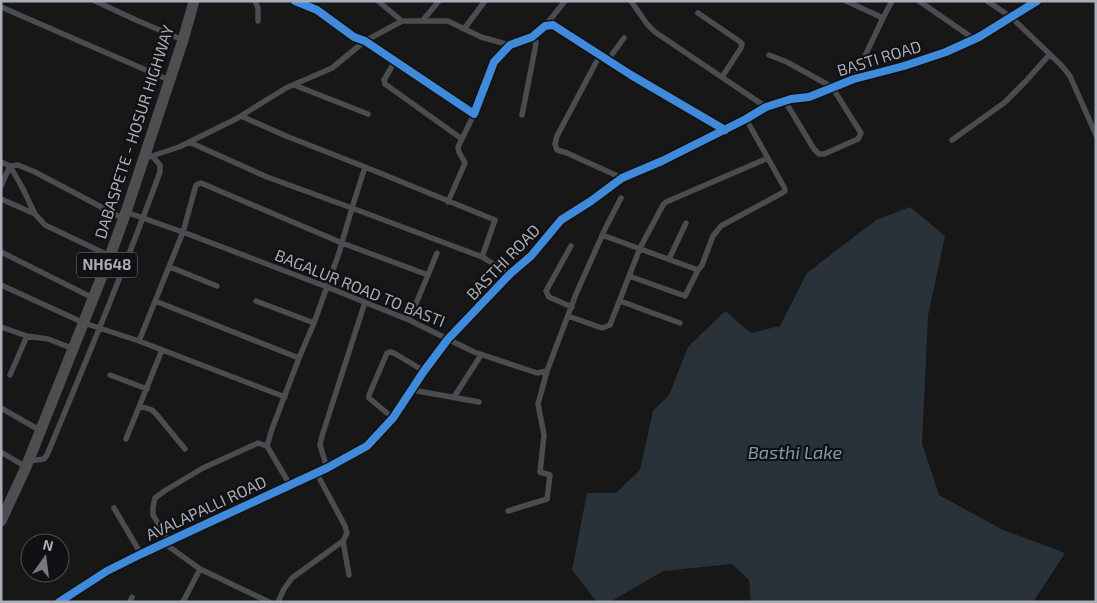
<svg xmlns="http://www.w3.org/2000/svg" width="1097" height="603" font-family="'Exo 2',sans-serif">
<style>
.water{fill:#2a3239}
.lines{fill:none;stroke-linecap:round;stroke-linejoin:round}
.street{stroke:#4b4c50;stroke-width:5.5}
.highway{stroke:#4e4e51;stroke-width:11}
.cycleway-casing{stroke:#111113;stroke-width:11}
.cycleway{stroke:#408adc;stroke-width:8}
.labels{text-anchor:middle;stroke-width:4.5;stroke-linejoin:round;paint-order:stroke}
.shield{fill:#111113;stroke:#7b7e86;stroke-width:1}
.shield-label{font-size:15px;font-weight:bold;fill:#a8adb8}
.street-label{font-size:16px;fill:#a8adb8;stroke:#111113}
.water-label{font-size:18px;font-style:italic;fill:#7f9bb3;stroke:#111113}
</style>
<rect width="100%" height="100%" fill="#171717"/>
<path class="water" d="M910,207L945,236L928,316L922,444L939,495L1003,530L1065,553L1033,602H751L749,580L732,564L663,571L610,602H597L572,570L587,493H616L640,470L653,411L669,395L688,347L725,311L751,333L780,326L807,273L876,220Z"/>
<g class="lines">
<path class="street" d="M95,1L136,20L183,40
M255,1L258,8V21
M295,1L317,10L354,37L365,41L474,114L494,62L510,45L532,37L545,26L553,25L631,75L725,130
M378,1L402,21
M631,1L647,24L655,32L766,107
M846,1L883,18
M919,1L974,39
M987,1L1011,17L1061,65L1070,76L1096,135
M1,7L169,80
M698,13L739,41L742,44L741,48L722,77
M423,20L439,1
M545,26L565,1
M464,29L485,1
M600,55L557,136L555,144L557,150L567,153L622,178
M769,55L787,62L832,87L861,133L858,139L824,154H819L814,149L785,101
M608,60L624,38
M395,61L384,80L385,84L462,139
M854,79L883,18L892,1
M294,85L368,114
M522,115L535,49L536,42L532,37
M241,116L286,136L370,169L495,220L482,257L510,274
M952,140L1004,103L1026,81L1050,54
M189,142L267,177L352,208L365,167
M143,159L179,147L236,119L286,88L332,68L365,41L402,21H448L481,37L510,45
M1,162L10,166L22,187L35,214L45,225L110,256
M1,186L10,166L18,165L35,172L124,219
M1,199L35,214
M448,202L465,163L459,152L458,147L474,114
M126,212L188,234L327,287L409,320L474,352L537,373L547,371L576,294L605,229L621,198
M602,235L698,270L702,265L713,236L721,226L782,193L785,191L784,187L746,119
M571,246L546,291L549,297L572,307
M1,252L93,298
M669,259L686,223
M170,267L217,286
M428,275L437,253
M629,276L685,296L698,270
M1,285L84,323L139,341L285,397
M155,301L299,358
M256,301L314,323
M620,301L680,323
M568,316L602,328L610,325L640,248L663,205L666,202L768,158
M1,327L27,336L48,339L74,349
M139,341L183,232L196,185L201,183L342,243L428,275L409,320
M10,375L27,336
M110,375L147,389
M412,390L479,402
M454,397L481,355
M140,406L152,410L157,415L185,449
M1,408L41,431
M393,418L369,398V395L387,353L390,352L394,353L424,371
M126,439L162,350
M1,452L26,467
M29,461L44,459L47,455C86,361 125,268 160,172V165L152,156
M327,468L320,445L322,436L365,302
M290,485L267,446L272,429L299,358L314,323L339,253L352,208L485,258
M114,508L141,554
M508,511L547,499L550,475L540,472L544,435L538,404L547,371
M169,541L153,515V507L155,498L166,490L203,468L258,443L267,446
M343,541L349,575
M164,543L200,569
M59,602L107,571L141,554L327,468L367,446L393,418L424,371L448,339L510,274L531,256L561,220L591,201L622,178L662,161L746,119L766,107L791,99L809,97L854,79L904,66L946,52L979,37L1037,1
M130,602L132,597
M183,602L200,569L269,602
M278,602L284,589L292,578L343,541L347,533L345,526L316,472"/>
<path class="highway" d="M1,521L26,467L110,256L126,212L183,40L194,1"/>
<g class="cycleway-casing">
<path id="cycleway" d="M295,1L317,10L354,37L365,41L474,114L494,62L510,45L532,37L545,26L553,25L631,75L725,130
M59,602L107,571L141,554L327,468L367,446L393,418L424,371L448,339L510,274L531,256L561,220L591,201L622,178L662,161L746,119L766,107L791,99L809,97L854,79L904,66L946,52L979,37L1037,1"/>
</g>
<use href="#cycleway" class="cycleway"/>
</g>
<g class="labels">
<rect class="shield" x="77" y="252.5" width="60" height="25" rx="4"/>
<g class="shield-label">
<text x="107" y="270">NH648</text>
</g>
<g class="street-label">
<text transform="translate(879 58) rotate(-17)" y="6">BASTI ROAD</text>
<text transform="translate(134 132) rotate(-72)" y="6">DABASPETE - HOSUR HIGHWAY</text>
<text transform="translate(503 262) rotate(-46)" y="6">BASTHI ROAD</text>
<text transform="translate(360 288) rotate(22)" y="6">BAGALUR ROAD TO BASTI</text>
<text transform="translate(206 508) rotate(-25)" y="6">AVALAPALLI ROAD</text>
</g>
<g class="water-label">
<text x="795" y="459">Basthi Lake</text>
</g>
</g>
<rect width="1097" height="603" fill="none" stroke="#a8adb8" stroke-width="5"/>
<g transform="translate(45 558) rotate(14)"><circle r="24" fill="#111113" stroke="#4d4f55"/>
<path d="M0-4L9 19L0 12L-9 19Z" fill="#757880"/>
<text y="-8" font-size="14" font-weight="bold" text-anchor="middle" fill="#a8adb8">N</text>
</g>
</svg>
